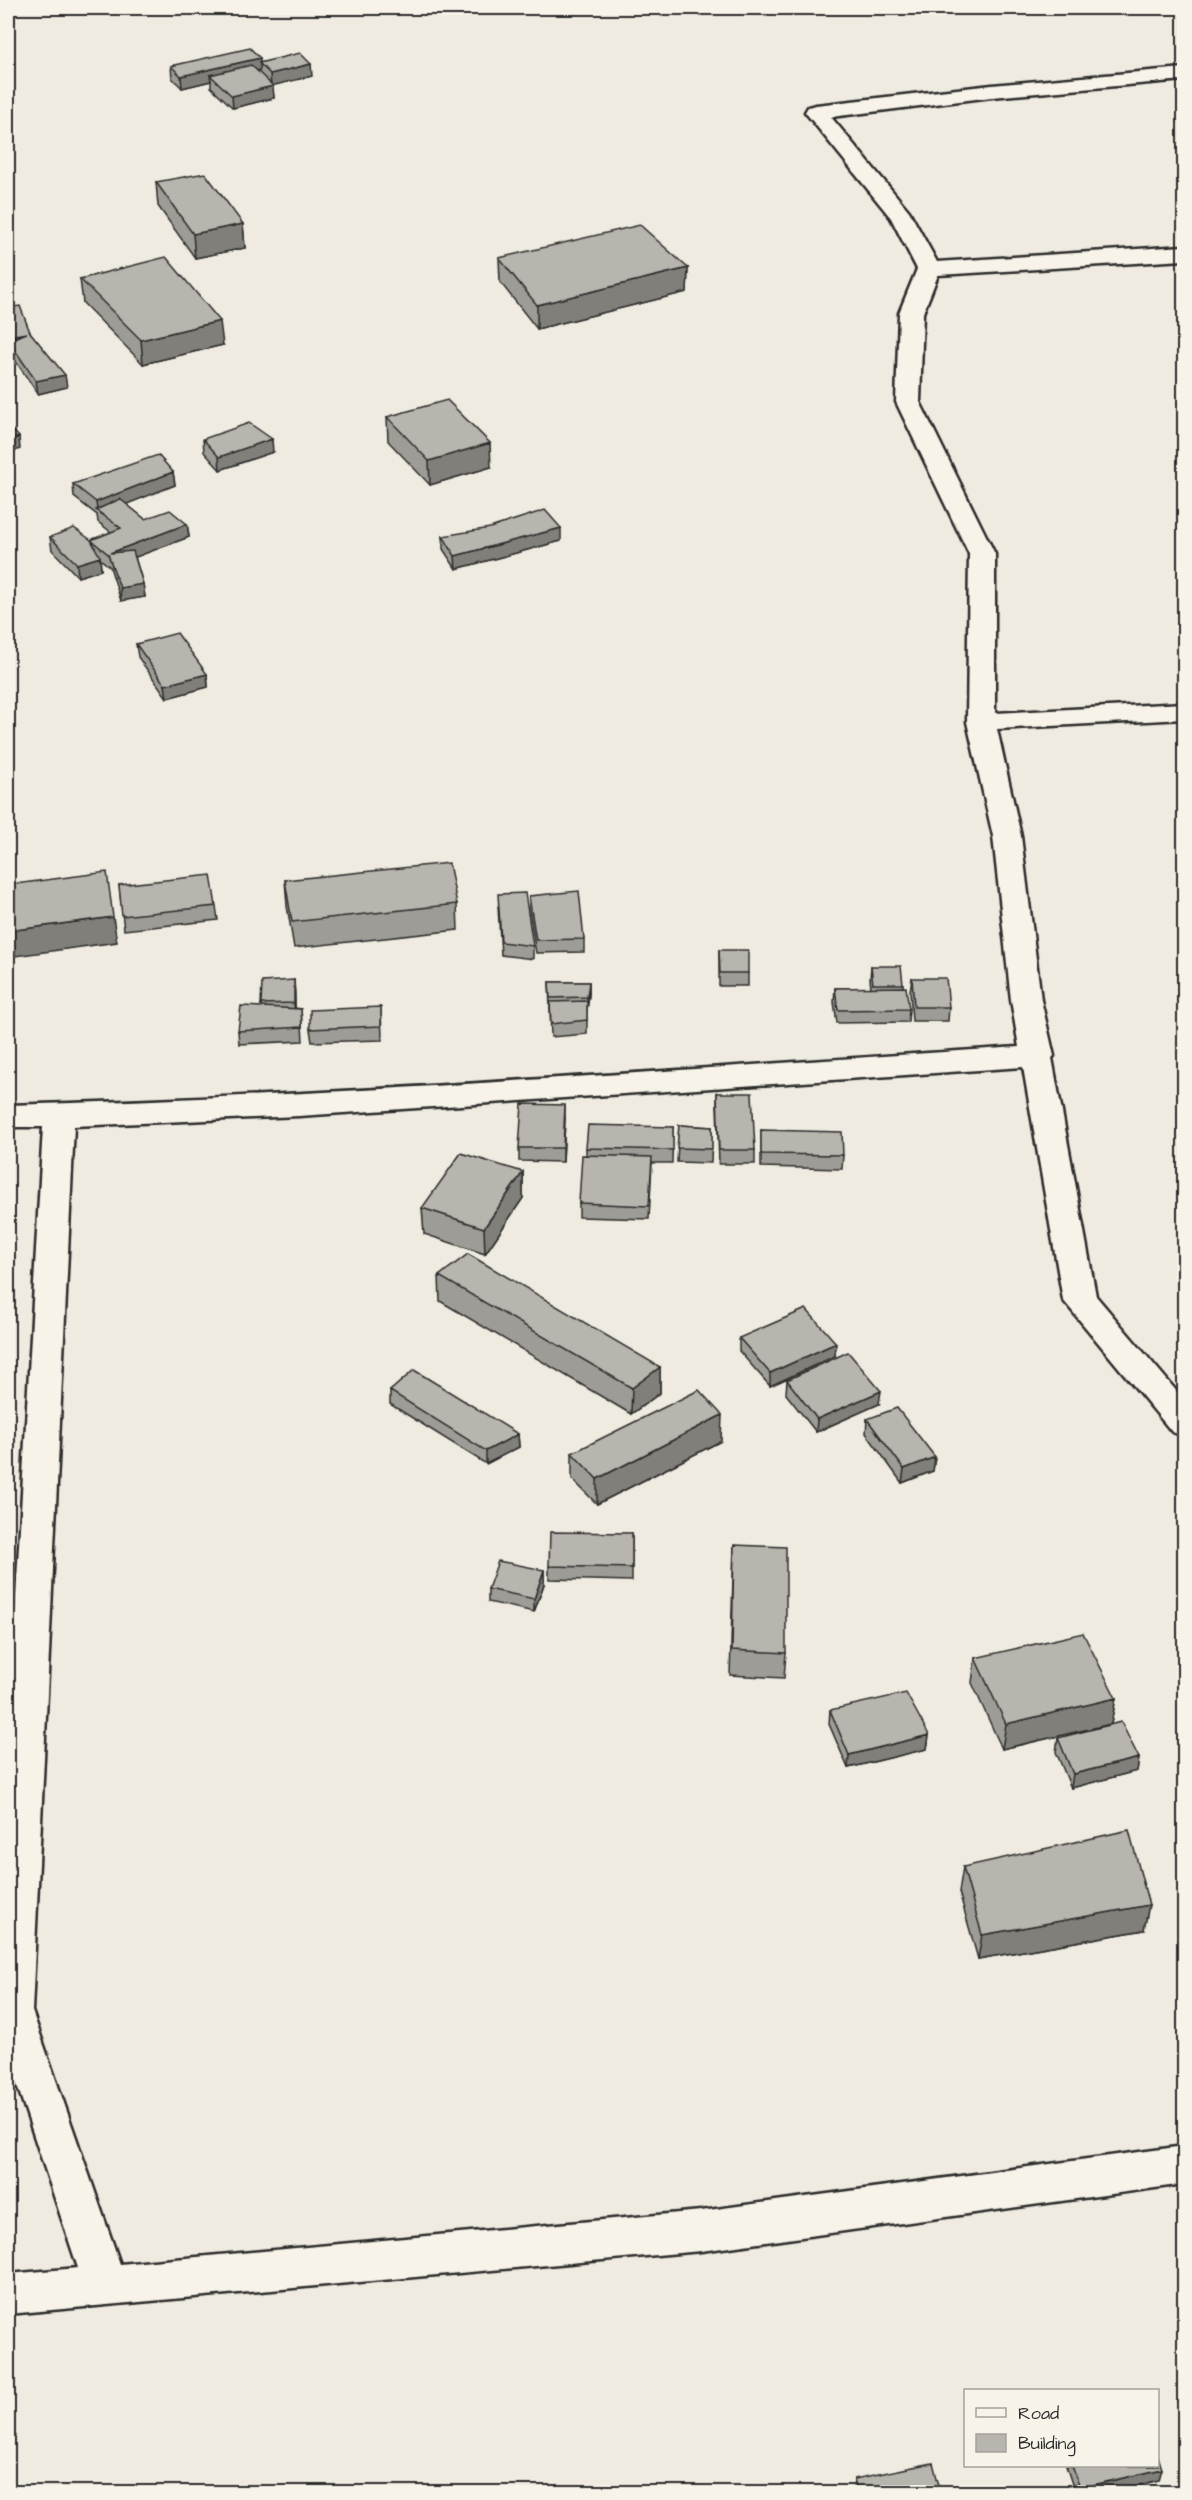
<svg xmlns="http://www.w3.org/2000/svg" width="1192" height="2500" font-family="'Architects Daughter',sans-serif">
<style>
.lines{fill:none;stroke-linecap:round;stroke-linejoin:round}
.minor-casing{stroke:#2b2b2b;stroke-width:5}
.minor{fill:#f7f3e8;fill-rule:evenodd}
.wall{fill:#9e9c96;stroke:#2b2b2b;stroke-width:1.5}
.shaded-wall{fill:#817f7a;stroke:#2b2b2b;stroke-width:1.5}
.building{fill:#b8b5ae;stroke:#2b2b2b;stroke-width:1.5}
</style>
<rect width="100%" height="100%" fill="#efebe0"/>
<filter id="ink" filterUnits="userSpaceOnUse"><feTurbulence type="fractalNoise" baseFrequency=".0167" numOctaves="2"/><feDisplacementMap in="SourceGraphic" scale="12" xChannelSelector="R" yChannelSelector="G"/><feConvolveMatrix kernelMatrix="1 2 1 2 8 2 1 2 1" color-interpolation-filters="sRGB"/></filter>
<g filter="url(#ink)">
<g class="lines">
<g class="minor-casing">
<path id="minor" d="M1184,68V80L992,97L831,117L909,211L937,262L1184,246V260L938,275L923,313L920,402L995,554V713L1184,703V719L997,729L1021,836L1041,1000L1054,1056L1052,1058L1096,1296L1184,1400V1436L1172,1432L1063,1300L1023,1067L299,1116L74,1126L32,2011L120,2264L701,2211L1184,2146V2184L701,2251L8,2314V2274L78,2268L8,2058V1737L43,1127H8V1105C345,1096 682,1069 1019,1047L1011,1000L993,836L967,722L969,554L896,402L899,313L917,269L891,218L805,112L808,107L816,105L992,85Z"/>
</g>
<use href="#minor" class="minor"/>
</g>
<path class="wall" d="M260,63L312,76L272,85L274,98L233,108L211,87V81L182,88L172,78L171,66Z
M156,182L243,224L245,248L195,258L158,206Z
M499,258L688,268L687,292L537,329L500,282Z
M80,279L223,345L143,364L83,303Z
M8,308L30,332L67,387L38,394L10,353L9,348L8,349Z
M387,417L491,467L430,485L388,441Z
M203,439L273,452L220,470L204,452Z
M173,472L175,485L126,504L145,519L187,524L189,537L135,557L143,584L145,597L121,601L110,567L100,559L101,570L78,577L52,550L50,537L91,540L111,532L98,522L97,515L74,497L73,484Z
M443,536L561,541L456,569L443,549Z
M136,644L207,674L208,687L167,698L138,657Z
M285,880L457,904L458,930L294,948L287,906Z
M119,885L216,906L218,920L124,930Z
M529,896L584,939V952L536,953L529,909Z
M498,907L533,946V959L501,955Z
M719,950L748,973V986H719Z
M871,966L903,984V987L909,1009L908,1022L837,1023L834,1002L835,988H871L870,979Z
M912,978L949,1007L948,1021H912L910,991Z
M294,980L295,1008L301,1009L303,1041L239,1044L238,1031L261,1007V1004Z
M549,982H589V995L587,1010V1034L551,1037Z
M381,1007L382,1040L312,1042L310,1029Z
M717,1093L755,1150V1164H719L717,1106Z
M565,1118L563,1162L519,1161V1148Z
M679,1125L712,1127L711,1163L677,1162Z
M673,1127L672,1163H652L649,1219L579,1217V1203L586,1155V1148Z
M761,1130L843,1155L842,1169L761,1167Z
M523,1172V1198L485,1254L424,1234L422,1208Z
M439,1276L660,1367V1393L631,1414L440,1301Z
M739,1338L835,1356L770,1386L739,1351Z
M787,1380L879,1404L816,1432L786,1394Z
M390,1391L518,1434L519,1447L486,1464L390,1404Z
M867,1419L935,1457L933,1471L902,1483L866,1433Z
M721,1441L597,1504L572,1479V1453Z
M632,1533V1581L549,1579V1566Z
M734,1545L786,1653L784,1678L730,1675Z
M544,1570V1584L534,1612L488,1602V1589Z
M975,1658L1116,1698L1111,1724L1002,1749L972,1683Z
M830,1710L929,1735L927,1749L848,1768L829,1724Z
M1058,1738L1139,1758L1137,1771L1071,1788L1056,1752Z
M963,1867L1144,1930L978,1959L959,1892Z
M1066,2466H1158L1159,2480L1109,2493H1075Z
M854,2479L941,2493H853Z"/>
<path class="shaded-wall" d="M260,58V70L216,80L210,75L211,81L182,88L181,76Z
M311,64L312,76L271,86L270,74Z
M273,86L274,98L233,108L232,96Z
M243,224L245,248L195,258L193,234Z
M688,268L687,292L537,329V305Z
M220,321L223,345L143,364L141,340Z
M27,333L8,340L9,348L8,349V336Z
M65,375L67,387L38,394L36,381Z
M19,437L20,449L8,454V440Z
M272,439L273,452L220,470L219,457Z
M490,443L491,467L430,485L429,461Z
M173,472L175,485L102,514L97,510L96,502Z
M187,524L189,537L112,566L110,553Z
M561,528V541L456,569L455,556Z
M100,557L101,570L78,577L77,564Z
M143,584L145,597L121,601L120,588Z
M207,674L208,687L167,698L165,685Z
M113,917L117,942L8,957V931Z
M294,980L295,994V1017L294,1003Z
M589,982V995L587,1010V997Z
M565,1105V1118L563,1162V1148Z
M523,1172V1198L485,1254L484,1228Z
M836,1343L835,1356L770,1386V1373Z
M660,1367V1393L631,1414L632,1388Z
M881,1391L879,1404L816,1432L817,1419Z
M722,1415L721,1441L597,1504V1479Z
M518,1434L519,1447L486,1464V1451Z
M935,1457L933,1471L902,1483L904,1469Z
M544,1570V1584L534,1612V1599Z
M1116,1698L1111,1724L1002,1749L1006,1724Z
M929,1735L927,1749L848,1768L849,1755Z
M1139,1758L1137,1771L1071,1788L1073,1774Z
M1149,1905L1144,1930L978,1959L982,1935Z
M1162,2469L1159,2480L1109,2493H1079L1080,2488Z"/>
<path class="building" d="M250,48L260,58L181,76L171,66Z
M300,53L311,64L270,74L259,63Z
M251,65L273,86L232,96L210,75Z
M205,173L243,224L193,234L156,182Z
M640,225L688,268L537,305L499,258Z
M166,257L220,321L141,340L80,279Z
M20,306L30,332L65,375L36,381L8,340L27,333L8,336V308Z
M447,400L490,443L429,461L387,417Z
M249,423L272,439L219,457L203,439Z
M8,425L19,437L8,440Z
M158,455L173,472L96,502L73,484Z
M120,499L145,519L170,510L187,524L110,553L133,551L143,584L120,588L108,554L91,540L121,528L96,510Z
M545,510L561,528L455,556L443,536L490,528Z
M74,528L91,540L100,557L77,564L50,537Z
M177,633L207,674L165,685L136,644Z
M449,863L457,904L292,922L285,880Z
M107,872L113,917L8,931V885Z
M211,875L216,906L122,916L119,885Z
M579,891L584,939L536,940L529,896Z
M525,893L533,946L501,942L498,894Z
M719,950H748V973H720Z
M871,966H901L903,984H873Z
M912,978H946L949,1007H914Z
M294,980V1003L261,1004L262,982Z
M549,982H589L587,997L550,998Z
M906,987L909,1009L838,1010L835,988Z
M587,1001V1020L551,1024L550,1002Z
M241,1006L301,1009L302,1027L238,1031Z
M381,1007V1026L310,1029V1010Z
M717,1093H752L755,1150H719Z
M522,1104L565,1105L563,1148H519Z
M588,1125L673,1127V1150L586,1148Z
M679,1125L712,1127V1149L677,1148Z
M761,1130L842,1132L843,1155L761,1154Z
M461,1153L523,1172L484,1228L422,1208Z
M582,1155L652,1157L649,1206L579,1203Z
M468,1254L660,1367L632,1388L439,1276Z
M806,1309L836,1343L770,1373L739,1338Z
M848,1352L881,1391L817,1419L787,1380Z
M414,1370L518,1434L486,1451L390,1391Z
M699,1390L722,1415L597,1479L572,1453Z
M897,1408L935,1457L904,1469L867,1419Z
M550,1532L632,1533V1568L549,1566Z
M734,1545L786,1547V1653L732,1650Z
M498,1561L544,1570L534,1599L488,1589Z
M1083,1633L1116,1698L1006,1724L975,1658Z
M906,1693L929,1735L849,1755L830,1710Z
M1121,1722L1139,1758L1073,1774L1058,1738Z
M1129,1830L1149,1905L982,1935L963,1867Z
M1158,2456L1162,2469L1080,2488L1072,2466H1158Z
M933,2463L941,2493H858L854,2479Z"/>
</g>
<rect width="1192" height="2500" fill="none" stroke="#f7f3e8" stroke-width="30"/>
<rect x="15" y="15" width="1162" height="2470" fill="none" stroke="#2b2b2b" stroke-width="2" filter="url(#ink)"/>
<rect x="964" y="2389" width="195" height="78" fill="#f7f3e8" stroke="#a5a39c" stroke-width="1.5"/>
<rect x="976" y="2408" width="30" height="9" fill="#f7f3e8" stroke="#a5a39c" stroke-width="1.5"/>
<text x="1018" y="2419" font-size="18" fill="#2b2b2b">Road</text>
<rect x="976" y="2434" width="30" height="18" fill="#b8b5ae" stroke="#a5a39c" stroke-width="1.5"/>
<text x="1018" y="2449" font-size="18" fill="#2b2b2b">Building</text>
</svg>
